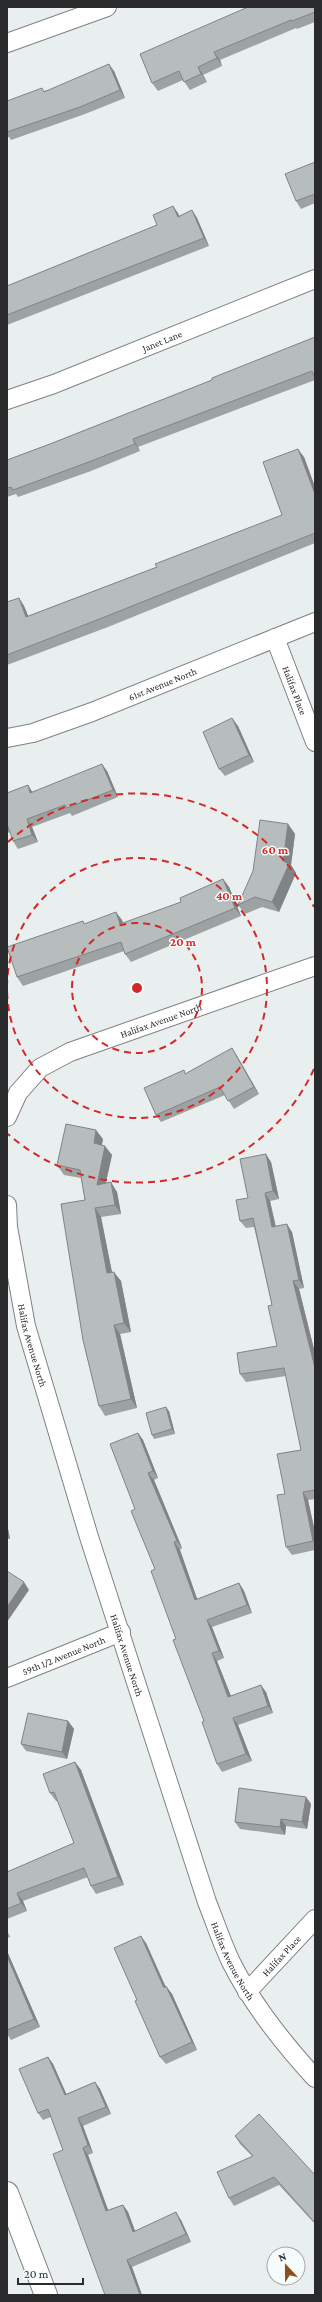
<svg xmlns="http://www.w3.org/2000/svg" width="322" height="2302" font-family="'Crimson Pro',serif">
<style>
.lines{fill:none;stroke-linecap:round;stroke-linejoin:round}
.minor-casing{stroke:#7e8283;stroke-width:20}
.tertiary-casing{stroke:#7e8283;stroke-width:24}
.minor{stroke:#fff;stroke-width:18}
.tertiary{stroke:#fff;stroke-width:22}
.wall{fill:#9da2a2}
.shaded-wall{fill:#808484}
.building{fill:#b7bcbc;stroke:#808484}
.ring{fill:none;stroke:#d62828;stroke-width:2;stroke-dasharray:7 5}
.labels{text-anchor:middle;stroke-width:3;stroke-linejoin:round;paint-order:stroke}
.street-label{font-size:10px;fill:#282a2b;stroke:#f6fbfc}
.centre{fill:#d62828;stroke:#f6fbfc;stroke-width:2}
.ring-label{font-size:12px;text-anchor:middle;font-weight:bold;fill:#d62828;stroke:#f6fbfc;stroke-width:3;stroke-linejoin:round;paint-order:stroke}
</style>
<rect width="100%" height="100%" fill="#e9eeee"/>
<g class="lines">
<g class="minor-casing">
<g id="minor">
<path d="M7,43L107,7"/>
<path id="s1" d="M7,400L54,384L315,279"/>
<path id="s2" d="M275,638L315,742"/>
<path id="s3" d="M7,738L33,733L92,712L315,622"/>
<path id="s4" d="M7,1117L18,1093L40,1068L70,1052L315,966"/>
<path id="s5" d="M7,1205L8,1227L26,1326L89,1537L207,1902C215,1922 222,1943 231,1962C252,2004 283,2043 315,2078"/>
<path id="s6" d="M7,1678L121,1632"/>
<path id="s7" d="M247,1992L315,1919"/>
</g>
</g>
<g class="tertiary-casing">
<path id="tertiary" d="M7,2193L46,2295"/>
</g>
<use href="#minor" class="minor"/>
<use href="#tertiary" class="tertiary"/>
</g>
<path class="wall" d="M315,7V22L297,29L296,28L220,60L222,66L203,75L207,82L190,90L183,80L158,91L152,83L140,54Z
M114,71L125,98L85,114L11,140L9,137H7V101L44,91Z
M315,162V203L301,209L296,201Z
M173,206L179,216L192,210L197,218L209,246L7,325V286L157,225Z
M315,337V380L138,447L140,451L91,471L18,497L16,494L7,497V460L50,444L212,380Z
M304,457L315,487V543L108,627L7,665V602L19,598L24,606L28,616L157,567L282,515Z
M238,726L254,762L225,776L219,769Z
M107,771L118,797L72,816L70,813L32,827L38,842L18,849L13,841L10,832L7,833V793L28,785L32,792Z
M288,824L295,834L291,865L296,873L279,912L262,907L245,914L238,905Z
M223,879L229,887L241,916L131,962L125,954L124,951L23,986L17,977L84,924L122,920L123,924L181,902Z
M237,1056L259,1094L234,1109L225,1095L161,1122L156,1115L186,1074Z
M103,1139L102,1145L112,1155L106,1183L117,1192L121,1214L101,1217L112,1272L121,1281L131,1332L120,1334L137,1408L105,1416L99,1406L85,1200L81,1178L64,1175L57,1165Z
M271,1162L279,1199L270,1201L276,1226L292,1232L304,1288L299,1289L315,1353V1499L308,1500L315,1532V1550L292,1555L286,1547L285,1494L301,1450L286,1376L246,1382L240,1374L277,1346L272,1305L254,1227L246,1228L240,1221Z
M169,1411L175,1434L154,1439L152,1435Z
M138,1433L143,1440L158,1478L154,1480L182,1548L180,1550L197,1599L239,1583L244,1591L252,1613L212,1627L224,1658L217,1661L231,1696L266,1692L273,1713L238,1725L252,1761L222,1772L217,1764L204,1721L176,1639L155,1569L135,1509Z
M7,1524L10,1539H7Z
M68,1721L74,1729L67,1759L26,1751L21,1744Z
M75,1762L81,1770L124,1885L96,1894L91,1886L88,1877L23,1901L27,1911L7,1919V1872L74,1843L58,1801H56L50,1793Z
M306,1797L311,1804L307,1829L286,1826L285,1835L240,1829L235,1822Z
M7,1930L10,1937L7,1938Z
M146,1943L166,1987L172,1994L197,2050L166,2064L160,2057L137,2000Z
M7,1951L40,2027L11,2040L7,2034Z
M48,2057L53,2064L66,2094L95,2082L100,2089L111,2114L83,2126L93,2153L88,2155L108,2210L123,2205L128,2212L135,2231L181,2220L191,2242L132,2267L142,2295L63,2150L51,2117L43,2120L38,2113Z
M235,2136L315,2175V2224L279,2185L234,2206L229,2198L252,2156L240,2144Z"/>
<path class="shaded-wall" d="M214,52L220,60L222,66L217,58Z
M109,64L114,71L125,98L120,90Z
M198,67L203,75L207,82L201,74Z
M173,206L178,213L183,224L178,217Z
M192,210L197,218L209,246L204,238Z
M133,439L138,447L140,451L135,444Z
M298,449L304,457L315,487V494Z
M19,598L24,606L32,625L26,617Z
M232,718L238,726L254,762L249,755Z
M102,764L107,771L118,797L113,790Z
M28,785L33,793H30Z
M27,819L32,827L38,842L32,835Z
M288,824L295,834L291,865L296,873L279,912L272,902L283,861Z
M223,879L229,887L241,916L235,908Z
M116,912L122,920L126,933L120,924Z
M232,1048L237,1056L259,1094L254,1087Z
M96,1130L103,1139L100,1152L94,1143Z
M105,1146L112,1155L103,1194L97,1185Z
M266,1154L271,1162L279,1199L273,1191Z
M111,1182L117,1192L121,1214L115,1205Z
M265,1193L270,1201L277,1235L272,1227Z
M95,1208L101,1217L114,1283L107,1273Z
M287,1224L292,1232L304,1288L299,1280Z
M114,1272L121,1281L131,1332L124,1323Z
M293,1281L299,1289L315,1353V1368Z
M114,1325L120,1334L137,1408L131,1399Z
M166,1407L169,1411L175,1434L172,1429Z
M138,1433L143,1440L158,1478L153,1471Z
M148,1473L154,1480L182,1548L177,1541Z
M303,1492L308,1500L315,1532V1544L313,1541Z
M7,1524L10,1539L7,1535Z
M174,1542L180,1550L200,1607L195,1600Z
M24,1582L29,1590L7,1622V1607Z
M239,1583L244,1591L252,1613L247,1605Z
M207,1620L212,1627L224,1658L219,1651Z
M212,1653L217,1661L234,1704L228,1697Z
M261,1685L266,1692L273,1713L268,1706Z
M233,1718L238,1725L252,1761L246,1754Z
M68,1721L74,1729L67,1759L62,1752Z
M75,1762L81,1770L124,1885L118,1877Z
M306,1797L311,1804L307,1829L302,1822Z
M281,1819L286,1826L285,1835L280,1827Z
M17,1893L23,1901L27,1911L21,1903Z
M141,1936L146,1943L169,1995L164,1988Z
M7,1951L40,2027L34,2019L7,1956Z
M166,1986L172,1994L197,2050L192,2042Z
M48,2057L53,2064L70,2102L65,2095Z
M95,2082L100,2089L111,2114L106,2107Z
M78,2118L83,2126L93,2153L88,2145Z
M83,2148L88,2155L111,2218L106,2211Z
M123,2205L128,2212L138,2239L133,2232Z
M176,2212L181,2220L191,2242L186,2234Z
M127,2260L132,2267L142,2295H140Z"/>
<path class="building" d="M248,7H315V12L292,21L291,20L214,52L217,58L198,67L201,74L184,82L179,71L152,83L140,54Z
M109,64L120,90L80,107L7,132V101L42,88L44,92Z
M315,162V194L296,201L285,174Z
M173,206L178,217L192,210L204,238L7,315V286L157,225L153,215Z
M315,337V377L312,371L133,439L135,444L86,463L13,490L11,487L7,488V460L50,444L212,380V378Z
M298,449L315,494V533L102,618L7,655V602L19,598L26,617L157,567L155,564L282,515L263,462Z
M232,718L249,755L219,769L203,732Z
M102,764L113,790L67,808L65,805L27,819L32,835L13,841L7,824V793L28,785L30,793Z
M260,820L288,824L283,861L289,864L272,902L255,897L238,905L253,871Z
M223,879L235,908L125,954L121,942L17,977L7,947L83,921L84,924L116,912L120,924L181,902L180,898Z
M232,1048L254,1087L228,1101L220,1087L156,1115L144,1088L184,1070L185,1074Z
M66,1124L96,1130L94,1143L105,1146L97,1185L111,1182L115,1205L95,1208L107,1273L114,1272L124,1323L114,1325L131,1399L99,1406L83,1340L61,1204L85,1200L80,1170L57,1165Z
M266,1154L273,1191L265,1193L272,1227L287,1224L299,1280L293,1281L315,1368V1490L303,1492L313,1541L286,1547L277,1495L285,1494L277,1454L301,1450L284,1368L240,1374L237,1353L277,1346L268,1306L272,1305L253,1218L240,1221L236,1200L248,1198L240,1159Z
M166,1407L172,1429L152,1435L146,1413Z
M138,1433L153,1471L148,1473L177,1541L174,1542L195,1600L239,1583L247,1605L207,1620L219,1651L212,1653L228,1697L261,1685L268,1706L233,1718L246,1754L217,1764L202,1722L204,1721L173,1640L176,1639L151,1571L155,1569L131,1511L135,1509L110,1444Z
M7,1571L24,1582L7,1607Z
M28,1713L68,1721L62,1752L21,1744Z
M75,1762L118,1877L91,1886L84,1868L17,1893L21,1903L7,1909V1872L74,1843L54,1792L50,1793L43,1774Z
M239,1788L306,1797L302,1822L281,1819L280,1827L235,1822Z
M141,1936L164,1988L166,1986L192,2042L160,2057L135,2001L137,2000L114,1948Z
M7,1956L34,2019L7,2030Z
M48,2057L65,2095L95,2082L106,2107L78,2118L88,2145L83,2148L106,2211L123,2205L133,2232L176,2212L186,2234L127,2260L140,2295H105L53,2154L63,2150L48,2109L38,2113L19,2069Z
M259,2114L315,2175V2223L274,2177L229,2198L217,2172L253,2156L235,2136Z"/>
<g class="ring">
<circle cx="137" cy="988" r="65"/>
<path d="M7 987A130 130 0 1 1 7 989"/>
<path d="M314 1069A195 195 0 0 1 8 1134M8 842A195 195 0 0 1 314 907"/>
</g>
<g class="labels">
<g class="street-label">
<text dy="4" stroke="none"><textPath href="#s1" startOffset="166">Janet Lane</textPath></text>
<text dy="4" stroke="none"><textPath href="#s3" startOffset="165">61st Avenue North</textPath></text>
<text dy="4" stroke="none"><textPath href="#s2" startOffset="56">Halifax Place</textPath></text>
<text dy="4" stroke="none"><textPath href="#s4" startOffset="190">Halifax Avenue North</textPath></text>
<text dy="4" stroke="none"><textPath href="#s5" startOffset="143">Halifax Avenue North</textPath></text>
<text dy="4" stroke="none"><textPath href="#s6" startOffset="61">59th 1/2 Avenue North</textPath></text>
<text dy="4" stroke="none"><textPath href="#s5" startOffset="467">Halifax Avenue North</textPath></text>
<text dy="4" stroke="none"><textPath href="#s7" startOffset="50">Halifax Place</textPath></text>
<text dy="4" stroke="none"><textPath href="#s5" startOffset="791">Halifax Avenue North</textPath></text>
</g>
</g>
<circle cx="137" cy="988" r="6" class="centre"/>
<g class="ring-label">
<text x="275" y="854">60 m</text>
<text x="229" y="900">40 m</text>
<text x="183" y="946">20 m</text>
</g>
<rect width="322" height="2302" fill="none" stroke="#282a2b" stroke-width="16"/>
<g transform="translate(286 2266) rotate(338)"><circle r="19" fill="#f6fbfc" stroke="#a4a7a8"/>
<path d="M0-3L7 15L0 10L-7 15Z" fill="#8f4e1b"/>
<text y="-6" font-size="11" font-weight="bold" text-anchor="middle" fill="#282a2b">N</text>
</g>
<path d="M18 2278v6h65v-6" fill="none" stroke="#282a2b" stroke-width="2"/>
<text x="24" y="2278" font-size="12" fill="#282a2b" stroke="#f6fbfc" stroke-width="3" paint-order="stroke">20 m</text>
</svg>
